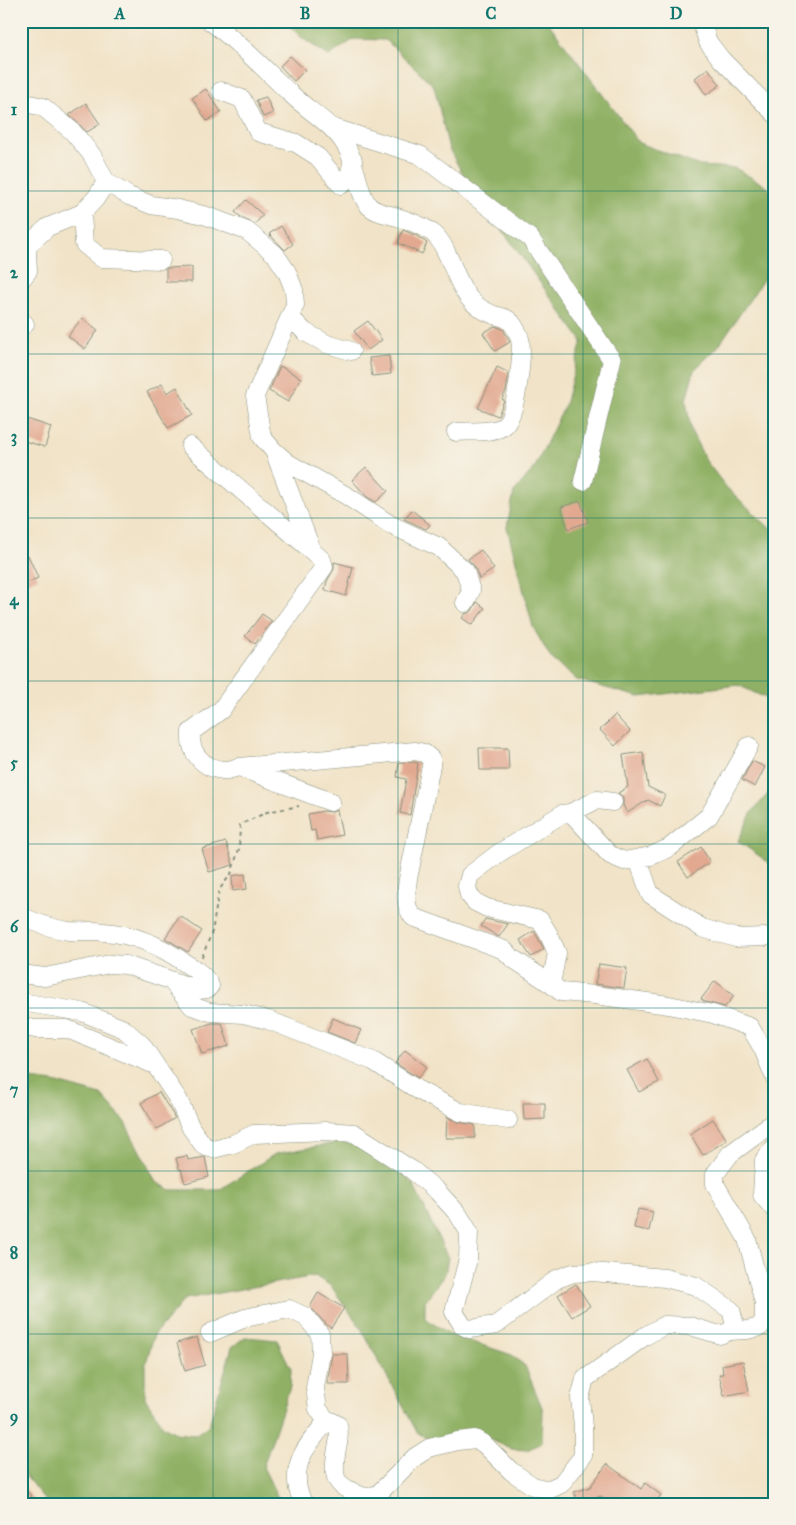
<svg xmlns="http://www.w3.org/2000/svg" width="796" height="1525" font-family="'IM FELL Great Primer',serif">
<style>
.forest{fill:#90b165;stroke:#58774c}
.building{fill:#e2a990}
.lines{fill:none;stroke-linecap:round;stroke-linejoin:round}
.minor-casing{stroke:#88907e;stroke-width:19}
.path{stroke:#88907e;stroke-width:2;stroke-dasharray:4 4;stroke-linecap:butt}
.minor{stroke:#fff;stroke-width:18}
.grid{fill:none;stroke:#0f766e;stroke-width:1;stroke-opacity:0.55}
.neatline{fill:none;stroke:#0f766e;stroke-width:2}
.grid-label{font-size:16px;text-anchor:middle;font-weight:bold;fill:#0f766e}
</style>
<rect width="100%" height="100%" fill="#f7f3e8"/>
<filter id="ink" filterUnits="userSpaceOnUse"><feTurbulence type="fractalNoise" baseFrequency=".02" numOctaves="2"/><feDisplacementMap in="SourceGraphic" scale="10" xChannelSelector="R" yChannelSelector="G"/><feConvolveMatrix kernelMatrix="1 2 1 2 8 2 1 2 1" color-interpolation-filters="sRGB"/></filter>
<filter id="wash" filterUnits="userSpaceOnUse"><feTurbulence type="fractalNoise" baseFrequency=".0096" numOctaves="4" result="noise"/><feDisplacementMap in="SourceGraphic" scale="20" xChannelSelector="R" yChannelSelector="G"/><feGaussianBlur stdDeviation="1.12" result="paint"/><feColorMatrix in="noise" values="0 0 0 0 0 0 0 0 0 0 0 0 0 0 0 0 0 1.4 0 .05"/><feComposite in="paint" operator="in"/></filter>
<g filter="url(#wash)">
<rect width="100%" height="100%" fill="#f1e3c7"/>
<path class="forest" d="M284,21H547L639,143L700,166L735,168L766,186L775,197V249L769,271L717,348L694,370L686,400L691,431L706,461L726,487L775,533V709L768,699L738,685L639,697L577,680L550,657L533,627L507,527L514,492L535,467L565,405L582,341L465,178L449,149L434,86L386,40L354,39L329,56L302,38Z
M775,786V867L738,841L752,812Z
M21,1078L54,1082L101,1095L124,1121L156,1182L171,1190H219L275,1154L341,1142L379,1150L413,1184L448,1258L445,1274L425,1301V1318L451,1335L512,1355L525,1366L543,1410L542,1443L527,1450L511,1449L481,1435L432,1442L417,1432L361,1328L331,1286L315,1276L185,1299L154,1335L145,1366V1398L163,1426L176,1433L195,1435L209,1425L232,1347L245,1337L277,1340L291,1369L290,1387L263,1467L281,1504H48L21,1470Z"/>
<g id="blocks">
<path class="building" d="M290,56L305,70L294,81L280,66Z
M708,68L720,85L706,95L695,78Z
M206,89L221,112L207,121L192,98Z
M266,97L273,113L263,117L256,100Z
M86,103L100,124L87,132L69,115Z
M246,200L263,215L255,224L241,217L235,212Z
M281,226L293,244L285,250L269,234Z
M403,230L417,236L427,243L422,254L398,243Z
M192,267V282H166V269L168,268Z
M82,318L98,330L85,349L68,336Z
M368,321L382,340L368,350L354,331Z
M495,326L503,329L510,342L495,351L483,333Z
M389,356L391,374L372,376L369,358Z
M280,366L301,378L288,402L269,391Z
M497,367L509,373L506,391L502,399L504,400L498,416L478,408Z
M162,384L167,393L177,387L192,415L168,428L147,392Z
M21,417L51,427L45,447L21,440Z
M366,467L388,491L376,502L367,497L352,480Z
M580,501L588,522L568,529L561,507Z
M412,510L430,525L426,529L404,519Z
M481,550L494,569L479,579L475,567L468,559Z
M28,555L38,578L21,585V559Z
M334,562L353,567L346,596L325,590L327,581L334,569Z
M477,602L485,608L472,625L462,618L465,614L471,612Z
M262,614L272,621L255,644L245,636Z
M615,715L630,731L615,746L600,730Z
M479,748H508L509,770H480Z
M643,752L648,787L665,795L660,806L648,800L627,813L623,805V797L618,793L628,787L623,755Z
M752,761L765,767L755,787L742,780Z
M414,762L418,763L410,815L400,813L406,779L397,777L399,763Z
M337,810L342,835L317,840L315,830L311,831L308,814L324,811L332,812Z
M226,842L233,865L209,872L202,849Z
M701,847L710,862L688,877L678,862Z
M245,874L247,889L233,891L232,876Z
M180,916L202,931L188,952L165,938Z
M485,919L508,924L499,937L481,926Z
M534,931L544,949L531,957L520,940Z
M599,964L627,968L624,988L595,984Z
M715,981L734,996L725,1007L705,1002L701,999Z
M333,1018L361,1030L355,1043L327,1032Z
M212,1023H222L229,1046L202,1054L193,1029Z
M405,1050L427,1067L418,1078L395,1063Z
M647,1059L659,1082L639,1092L627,1070Z
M159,1092L175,1118L157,1129L141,1103Z
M523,1103H545V1119L524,1120Z
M447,1117L458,1122L475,1125V1138H446Z
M713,1119L727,1140L703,1155L690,1134Z
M187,1156L188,1160L205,1157L209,1177L185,1183L181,1169H179L176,1158Z
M638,1209L653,1212L649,1231L634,1228Z
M576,1284L590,1306L572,1317L558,1295Z
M318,1293L344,1308L331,1328L327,1325L310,1307Z
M197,1337L205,1365L185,1371L177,1343Z
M332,1354H348L349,1384H327Z
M743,1361L749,1391L724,1396L719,1374H723L722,1365Z
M607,1464L641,1489L645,1483L661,1495L655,1504H612L601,1496L578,1503L574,1492L590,1487Z
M21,1483L37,1504H21Z"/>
</g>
</g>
<g filter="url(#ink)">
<use href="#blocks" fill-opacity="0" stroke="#88907e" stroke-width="1"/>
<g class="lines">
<g class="minor-casing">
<path id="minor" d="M210,21C240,43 265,70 292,95C310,112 333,124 346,146C356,162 358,195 369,206C376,213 388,214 397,217C410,221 425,226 435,235C449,248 455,281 469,298C475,306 484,311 494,315C500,317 506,317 511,322C514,326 519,334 520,339C523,355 517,415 504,426C495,433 468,431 456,432
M701,21L708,42L721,59L775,114
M221,91L242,99L258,132L296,143L318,157L341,185L348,180L353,160
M21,102L43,107L72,131L92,155L106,182L129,196L151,205L178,209L207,216L247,231L275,254L287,272L294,290L295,305L255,396L262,437L274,451L288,463L347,496L391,525L439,547L465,571L471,591L465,603
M331,127L420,155L530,238L612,360L583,481
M82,213L84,244L101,258L161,260
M21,280L28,271L27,252L29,244L48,227L82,213L96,198L106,182
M290,317L305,332L327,344L351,351
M21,321L25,324
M190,446L312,551L322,560L324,567L221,710L191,732C189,752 202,768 223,770C228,771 234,768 239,767L415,751L424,753L431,759V766L408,879C406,894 404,905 413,917L504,950L512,958L551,984
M274,451L311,548
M749,746L709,816L669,848L651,856L624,861L610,855L574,816L570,813L562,814L499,853L470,875L467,886L469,895L475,902L487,908L540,920L548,933L557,953L551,984L561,992L595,995L669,1005L713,1014L750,1027L763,1049L775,1078
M244,769L331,802
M570,813L597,800L613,802
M638,859L650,894L702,928L736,938L765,937
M21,916C36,923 53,929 69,931C80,932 92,930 104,932C133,934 161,946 185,963C195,969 206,976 210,986L207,989L199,990L126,965L110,964L45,977L21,974
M172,982L192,1006L210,1012L243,1014L268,1020L373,1061L418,1090L460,1112L508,1120
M21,1002L82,1012L124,1029L142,1045L178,1099L191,1128L204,1146L213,1149L233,1144L254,1134L327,1131L354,1133L412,1170L437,1191L458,1214L469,1232L468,1259L454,1312L463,1326L469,1329L496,1325L557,1279L573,1273L592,1272L665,1278L696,1286L731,1310L735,1325L730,1331L720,1335L690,1326L665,1325L645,1336L585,1379L580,1398L583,1426V1456L561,1484L548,1490L533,1486L511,1471L484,1444L475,1439L458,1441L429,1448L415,1457L378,1494L366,1498C335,1485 331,1482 337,1448C339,1440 340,1434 338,1425L331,1421H327C310,1442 292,1460 298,1489C300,1495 301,1499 304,1504
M21,1026L35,1029H67L155,1065
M775,1147L764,1160L762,1195L775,1210
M730,1331L747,1330L760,1327L764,1319V1303L747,1239L715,1184V1174L730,1154L775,1121
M210,1333L245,1318L289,1309L306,1317L320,1334L321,1353L315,1388L318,1409L327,1421"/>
</g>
<path class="path" d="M202,957L212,932L219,890L231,874L239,849L240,825L267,812L299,806"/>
<use href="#minor" class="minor"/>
</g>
</g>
<path class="grid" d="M213,21V1504M398,21V1504M583,21V1504M21,191H775M21,354H775M21,518H775M21,681H775M21,844H775M21,1008H775M21,1171H775M21,1334H775"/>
<rect width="796" height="1525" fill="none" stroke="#f7f3e8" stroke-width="55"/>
<rect x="28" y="28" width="740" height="1470" class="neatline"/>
<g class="grid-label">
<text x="120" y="19">A</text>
<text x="305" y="19">B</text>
<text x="491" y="19">C</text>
<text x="676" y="19">D</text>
<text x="14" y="115">1</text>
<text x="14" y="278">2</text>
<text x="14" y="442">3</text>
<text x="14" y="605">4</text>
<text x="14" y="768">5</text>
<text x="14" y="932">6</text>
<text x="14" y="1095">7</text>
<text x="14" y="1258">8</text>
<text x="14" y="1422">9</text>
</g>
</svg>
